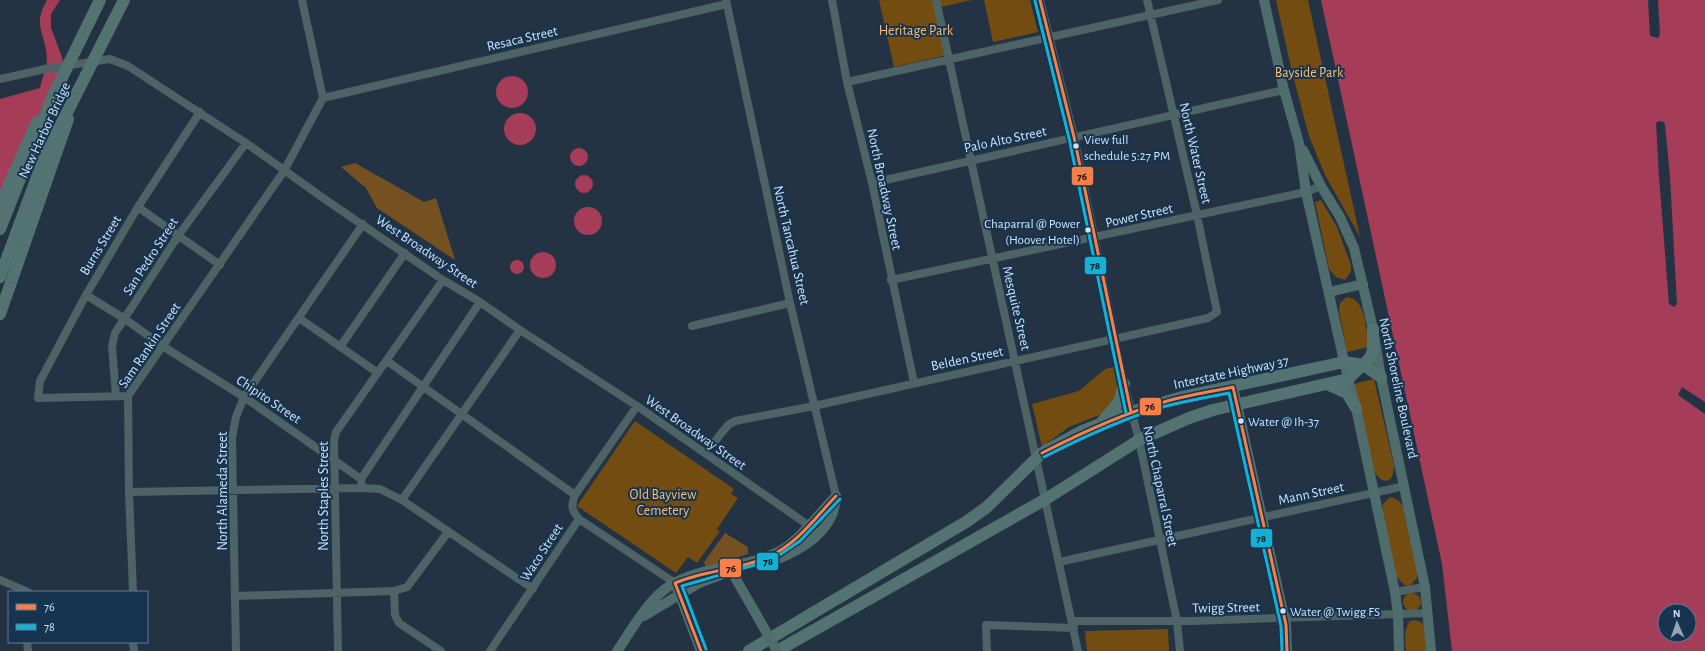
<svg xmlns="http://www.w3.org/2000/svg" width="1705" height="651" font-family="'Alegreya Sans',sans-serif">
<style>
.green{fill:#724c11}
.forest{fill:#755121}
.water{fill:#a63d58;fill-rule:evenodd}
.pier{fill:#233343}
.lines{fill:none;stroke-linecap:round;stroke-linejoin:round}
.minor{stroke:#4d6365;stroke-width:8}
.major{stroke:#506d6e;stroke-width:10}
.highway{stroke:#537373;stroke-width:12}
.major-bridge{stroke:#506d6e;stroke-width:10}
.highway-bridge{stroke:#537373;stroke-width:12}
.bus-1-casing{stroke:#163450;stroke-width:6}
.bus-2-casing{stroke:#163450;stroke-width:6}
.bus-1{stroke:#f78048;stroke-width:3}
.bus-2{stroke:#13b2d5;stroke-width:3}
.bus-dot{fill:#d0e2f4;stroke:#163450;stroke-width:1.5}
.labels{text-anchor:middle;stroke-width:4;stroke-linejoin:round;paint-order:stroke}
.bus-label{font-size:13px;fill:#d0e2f4;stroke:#163450;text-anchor:start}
.park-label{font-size:14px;fill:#fabe79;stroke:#163450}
.street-label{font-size:14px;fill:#d0e2f4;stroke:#163450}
.line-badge{stroke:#163450;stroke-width:1.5}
.pale-badge-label{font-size:11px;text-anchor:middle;font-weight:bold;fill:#111}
</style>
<rect width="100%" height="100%" fill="#233343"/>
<path class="green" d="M879,0H972L941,7L952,54L894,67Z
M984,0H1030L1038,32L993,42Z
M1276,0H1308L1360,237L1325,175L1309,136L1292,72Z
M1321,200L1337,227L1351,265V271L1345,280L1336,277L1329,269L1315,202Z
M1347,297C1367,299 1366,332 1369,347L1347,352L1339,311L1340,303Z
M1114,367L1118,392L1107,412L1069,427L1042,447L1032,404L1079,391L1105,369Z
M1374,379L1394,465C1394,486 1381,485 1372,468L1354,384Z
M635,421L734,489L731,494L738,498L717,529L720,531L697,563L688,557L676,573L577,506Z
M1390,497C1398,498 1401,503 1405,509L1418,570L1417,578L1410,586L1404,585L1395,575L1382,513L1383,504Z
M1403 602a9 9 0 1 1 18 0a9 9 0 1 1-18 0Z
M1416,620L1424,624L1428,651H1406C1405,640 1403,630 1410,621Z
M1168,629L1169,651H1087L1085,631Z"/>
<path class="forest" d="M355,163L424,202L436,198L455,260L377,208L366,188L341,167Z
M725,533L748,547V554L706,567L704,562Z"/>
<path class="water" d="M47,0H60L51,14V28L62,57L66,77L0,227V99L40,88C42,79 46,69 47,60C47,34 31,28 47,0Z
M1321,0H1705V651H1452L1442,564ZM1665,611H1689V635H1665Z
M496 92a16 16 0 1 1 32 0a16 16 0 1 1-32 0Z
M504 129a16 16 0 1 1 32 0a16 16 0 1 1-32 0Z
M570 157a9 9 0 1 1 18 0a9 9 0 1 1-18 0Z
M575 184a9 9 0 1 1 18 0a9 9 0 1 1-18 0Z
M574 221a14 14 0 1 1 28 0a14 14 0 1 1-28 0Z
M530 265a13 13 0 1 1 26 0a13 13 0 1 1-26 0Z
M510 267a7 7 0 1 1 14 0a7 7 0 1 1-14 0Z"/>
<path class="pier" d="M1648,0H1658L1660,34L1658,38L1650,36Z
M1659,121L1664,122L1665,125L1670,177L1677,304L1674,307L1669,304L1659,177L1656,123Z
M1682,387L1705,402V414L1678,395Z"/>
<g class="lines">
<path class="minor" d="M726,0L790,303L836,496
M832,0L847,82L872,183L914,383
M936,0L1078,651
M1040,0L1074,137L1124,384L1139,440L1177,621L1180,651
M0,79L45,69L110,59L128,66L246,143L326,200L443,280L480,302L520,330L637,406L808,525L818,534
M847,82L1218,0
M323,98L727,4
M872,183L1284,90
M138,207L220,265
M891,280L1306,192L1321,186
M86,295L125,319L164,347L244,397L361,479L362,488L380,489L402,500L533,589
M299,318L378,373
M692,326L790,303
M340,347L405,253
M387,361L575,495
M116,396L112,346L115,333L178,236L246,143
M128,396L38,398L40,381L86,295L138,207L200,112
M637,406L575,495C571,505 571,510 579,519L675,583
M716,440L728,425L735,421L814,406L1208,318L1217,312L1197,215L1147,0
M361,479L480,302
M129,492L362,488
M402,500L520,330
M1059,562L1405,486
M0,580L28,592
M394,591L407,587L448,532
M133,592L129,492L128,396L284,171L323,98L302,0
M1395,592L1425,587
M235,596L394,591L395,615L399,623L441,651
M1073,621H1192L1428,613
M27,642L28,651
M133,642L134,651
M236,651L232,438L236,417L244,397L363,224
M338,651L334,441L336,432L443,280
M490,651L579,519
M987,651L986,625L1074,628"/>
<path class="major" d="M1264,0L1284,90L1299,143L1306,192L1348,379L1356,408L1395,592L1398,614L1399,651
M1303,150L1321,186L1340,217L1354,248L1373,329L1381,377L1425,587L1431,651
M1329,292L1363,284
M1233,387L1286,625L1287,651
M773,561C803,549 835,531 836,496
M729,567L756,614
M677,588L701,651
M644,616L699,583L723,574
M617,651C631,631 648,600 668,587C701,565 745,569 780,551C799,541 821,511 836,496"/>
<path class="highway" d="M0,205L37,122
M0,314L68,119
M1327,384L1347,393L1356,408
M1102,422L1119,402L1124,384
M749,651L966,522L987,507L1042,453L1082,431L1131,412L1182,397L1344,362L1364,365L1381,377
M777,651L1046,499L1139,440L1189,418L1213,410L1348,379L1370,358L1373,350V329"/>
<path class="major-bridge" d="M756,614L777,651"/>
<path class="highway-bridge" d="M0,229L52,98L100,0
M0,277L44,158L124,0"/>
<g class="bus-1-casing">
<path id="bus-1" d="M1040,0L1074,137L1131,412
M1042,453C1081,433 1121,414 1164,402C1187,395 1210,392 1233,387L1286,625L1287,651
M701,651L675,583C705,570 740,570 770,556C798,543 815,518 836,496"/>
</g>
<g class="bus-2-casing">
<path id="bus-2" d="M1035,1L1069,138L1126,413
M1044,457C1083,437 1124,418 1166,406C1187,401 1208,397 1229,393L1281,626L1282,651
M706,649L682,586L772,560L800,541L840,499"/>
</g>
<use href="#bus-1" class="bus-1"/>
<use href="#bus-2" class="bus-2"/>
</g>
<g class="bus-dot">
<circle cx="1076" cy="146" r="3.5"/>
<circle cx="1088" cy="230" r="3.5"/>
<circle cx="1241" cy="421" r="3.5"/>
<circle cx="1283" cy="611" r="3.5"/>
</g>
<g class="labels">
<g class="bus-label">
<text x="1084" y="144">View full<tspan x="1084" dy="16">schedule 5:27 PM</tspan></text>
<text x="1080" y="228" text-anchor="end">Chaparral @ Power<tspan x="1080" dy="16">(Hoover Hotel)</tspan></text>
<text x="1248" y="426">Water @ Ih-37</text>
<text x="1290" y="616">Water @ Twigg FS</text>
</g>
<g class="park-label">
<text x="916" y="35">Heritage Park</text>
<text x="1309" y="77">Bayside Park</text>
<text x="663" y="499">Old Bayview<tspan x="663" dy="16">Cemetery</tspan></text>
</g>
<g class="street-label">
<text transform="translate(522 38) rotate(-13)" y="5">Resaca Street</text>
<text transform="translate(44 130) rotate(-65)" y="5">New Harbor Bridge</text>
<text transform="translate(1005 139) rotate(-12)" y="5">Palo Alto Street</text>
<text transform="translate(1196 153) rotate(77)" y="5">North Water Street</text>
<text transform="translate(885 189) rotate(78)" y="5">North Broadway Street</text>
<text transform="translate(1139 215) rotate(-13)" y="5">Power Street</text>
<text transform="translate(100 245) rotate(-59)" y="5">Burns Street</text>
<text transform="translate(792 245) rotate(77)" y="5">North Tancahua Street</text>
<text transform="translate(427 251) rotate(34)" y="5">West Broadway Street</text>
<text transform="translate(150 256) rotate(-57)" y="5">San Pedro Street</text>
<text transform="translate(1017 308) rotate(77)" y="5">Mesquite Street</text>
<text transform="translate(149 345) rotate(-56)" y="5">Sam Rankin Street</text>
<text transform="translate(967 358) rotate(-12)" y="5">Belden Street</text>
<text transform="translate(1231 372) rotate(-12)" y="5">Interstate Highway 37</text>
<text transform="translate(1399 388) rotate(78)" y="5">North Shoreline Boulevard</text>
<text transform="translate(269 399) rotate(34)" y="5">Chipito Street</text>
<text transform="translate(696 432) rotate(35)" y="5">West Broadway Street</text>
<text transform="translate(1161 486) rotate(78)" y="5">North Chaparral Street</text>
<text transform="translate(222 491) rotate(-90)" y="5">North Alameda Street</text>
<text transform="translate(1311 493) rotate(-12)" y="5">Mann Street</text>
<text transform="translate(323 496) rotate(-90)" y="5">North Staples Street</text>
<text transform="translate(541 552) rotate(-57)" y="5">Waco Street</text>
<text transform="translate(1226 607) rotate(-1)" y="5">Twigg Street</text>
</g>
</g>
<g class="line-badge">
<rect x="1071" y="166" width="23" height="20" rx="4" fill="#f78048"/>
<rect x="1084" y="256" width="23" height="19" rx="4" fill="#13b2d5"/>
<rect x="1139" y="397" width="23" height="19" rx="4" fill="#f78048"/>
<rect x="1250" y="528" width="23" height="20" rx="4" fill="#13b2d5"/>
<rect x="756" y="552" width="23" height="19" rx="4" fill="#13b2d5"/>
<rect x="719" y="558" width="23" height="20" rx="4" fill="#f78048"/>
</g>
<g class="pale-badge-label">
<text x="1082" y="180">76</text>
<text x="1095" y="269">78</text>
<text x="1150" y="410">76</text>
<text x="1261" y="542">78</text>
<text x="768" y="565">78</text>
<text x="731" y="572">76</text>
</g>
<rect x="8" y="591" width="140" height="52" fill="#163450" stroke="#607a92"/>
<rect x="16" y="604" width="20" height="6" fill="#f78048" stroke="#607a92"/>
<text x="44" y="611" font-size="12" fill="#d0e2f4">76</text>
<rect x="16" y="624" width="20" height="6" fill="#13b2d5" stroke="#607a92"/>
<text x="44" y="631" font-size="12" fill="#d0e2f4">78</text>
<g transform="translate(1677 623) rotate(358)"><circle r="19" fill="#163450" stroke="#607a92"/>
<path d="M0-3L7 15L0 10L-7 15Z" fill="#93a5b6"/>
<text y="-6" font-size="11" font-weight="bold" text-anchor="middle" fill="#d0e2f4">N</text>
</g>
</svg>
